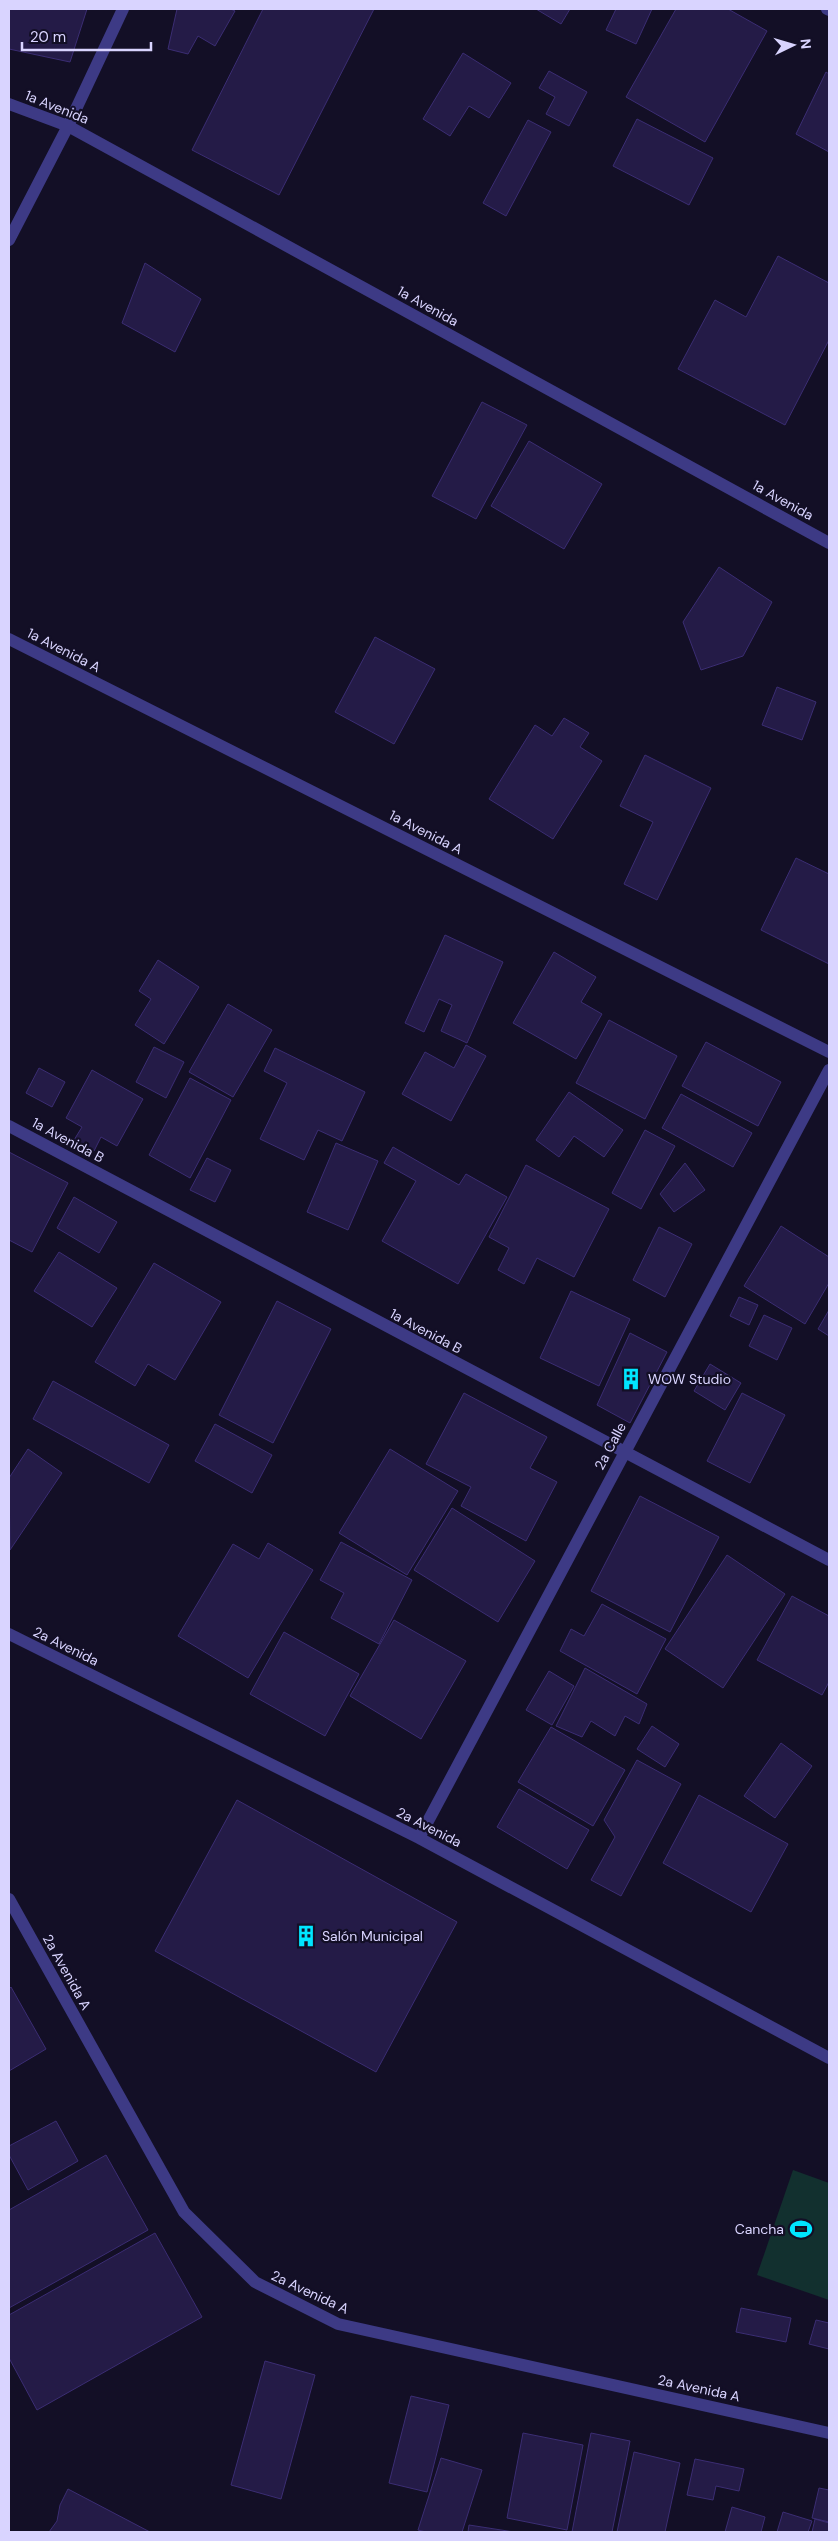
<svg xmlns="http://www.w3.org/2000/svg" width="838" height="2541" font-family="'DM Sans',sans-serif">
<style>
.green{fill:#12302f}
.building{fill:#241b47;stroke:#3b2d73}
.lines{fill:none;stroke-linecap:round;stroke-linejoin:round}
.minor{stroke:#3d3a85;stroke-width:12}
.tertiary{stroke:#3d3a85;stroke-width:12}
.labels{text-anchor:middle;stroke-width:4.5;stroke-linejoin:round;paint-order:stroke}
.street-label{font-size:14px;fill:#d9d4ff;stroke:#130f26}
.poi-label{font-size:14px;fill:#d9d4ff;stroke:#130f26;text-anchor:start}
</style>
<rect width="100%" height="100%" fill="#130f26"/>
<path class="green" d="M793,2170L829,2183V2300L757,2275Z"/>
<path class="building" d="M9,9H87L70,62L9,49Z
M177,9H231L235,11L215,46L198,36L188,54L168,49Z
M263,9H374L279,195L192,150Z
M536,9H570L561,24Z
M616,9H652L636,44L606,30Z
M676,9H728L767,31L705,142L626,97Z
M463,53L511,83L489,118L469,106L450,136L423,119Z
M549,71L587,92L569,126L546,114L555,97L539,88Z
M826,72L829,74V152L796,134Z
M637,119L713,158L689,205L613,166Z
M528,120L551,132L506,216L483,203Z
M778,256L829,283V340L785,425L678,369L715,300L746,317Z
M145,263L201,299L175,352L122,323Z
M482,402L527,425L476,519L432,496Z
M529,441L602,484L564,549L491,506Z
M719,567L772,602L743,656L701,670L683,622Z
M375,637L435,669L394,744L335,712Z
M777,687L816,702L802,740L762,725Z
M564,718L589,733L580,747L602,761L553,839L489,799L535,725L552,736Z
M645,755L711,788L657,900L624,884L653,822L620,806Z
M796,858L829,874V964L761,930Z
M445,935L503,962L467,1043L441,1031L452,1005L439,999L424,1032L405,1023Z
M554,952L596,977L581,1002L602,1014L576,1059L513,1023Z
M158,960L199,987L164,1044L135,1025L151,999L139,991Z
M228,1004L272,1030L233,1097L189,1072Z
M609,1020L677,1056L645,1119L576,1083Z
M706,1042L781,1082L758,1126L682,1086Z
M466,1045L486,1056L451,1121L402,1094L425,1052L454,1068Z
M154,1047L184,1062L166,1098L136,1082Z
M275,1048L365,1092L342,1141L318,1130L304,1160L260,1139L287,1083L264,1071Z
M39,1068L65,1082L52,1107L26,1093Z
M92,1070L143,1099L117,1146L101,1137L94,1151L74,1140L82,1127L66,1118Z
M190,1078L231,1100L190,1178L149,1155Z
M569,1092L623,1130L604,1157L574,1136L559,1157L536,1140Z
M681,1094L752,1133L733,1167L662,1128Z
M645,1130L675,1146L641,1209L612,1193Z
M336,1143L378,1161L348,1230L307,1212Z
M393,1147L459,1185L466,1174L507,1197L458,1284L382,1241L416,1181L384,1163Z
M9,1152L68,1183L32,1252L9,1240Z
M207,1158L231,1170L215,1202L190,1190Z
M685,1163L705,1190L674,1212L660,1194Z
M526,1165L609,1209L574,1277L537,1258L524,1284L498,1270L509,1248L489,1237Z
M74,1197L117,1222L99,1253L57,1228Z
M781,1226L829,1257V1283L805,1324L744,1286Z
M659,1227L692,1244L665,1297L633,1280Z
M59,1252L117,1288L92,1327L34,1291Z
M154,1263L221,1302L175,1380L148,1364L135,1386L95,1362Z
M571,1291L630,1319L599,1386L540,1358Z
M739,1297L758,1305L749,1325L730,1316Z
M277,1301L331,1329L273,1443L219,1415Z
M829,1310V1336L818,1329Z
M764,1315L792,1328L777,1360L749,1346Z
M630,1333L667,1352L630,1423L597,1405Z
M710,1364L741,1383L725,1410L694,1391Z
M53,1381L169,1445L149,1483L33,1419Z
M464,1393L547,1437L530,1468L557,1482L526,1541L461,1506L471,1487L426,1464Z
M742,1393L785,1415L750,1483L707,1461Z
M215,1424L272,1455L252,1493L195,1461Z
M28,1449L62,1473L10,1550L9,1478Z
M390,1449L458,1491L407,1575L339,1533Z
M640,1496L719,1537L670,1632L591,1591Z
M452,1508L535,1561L498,1622L414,1570Z
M341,1542L412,1580L379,1644L331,1618L344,1593L320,1580Z
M268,1543L313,1570L248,1678L178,1636L233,1544L259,1559Z
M727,1555L785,1594L723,1688L665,1649Z
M792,1596L829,1616V1682L822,1695L757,1660Z
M602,1604L666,1639L637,1694L560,1651L571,1629L584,1636Z
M394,1620L466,1661L421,1739L350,1696Z
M284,1632L359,1674L325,1736L250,1694Z
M585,1668L647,1704L639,1724L625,1716L615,1736L591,1721L582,1737L556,1726Z
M549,1671L574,1686L552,1725L526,1710Z
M652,1726L679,1744L665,1767L637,1749Z
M551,1727L625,1770L593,1826L518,1782Z
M781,1743L812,1766L775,1818L744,1796Z
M637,1760L681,1784L621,1896L591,1880L615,1837L604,1820Z
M519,1789L589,1830L567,1869L497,1827Z
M699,1795L788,1844L751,1912L663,1863Z
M237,1800L457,1922L376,2072L155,1951Z
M11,1987L46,2049L9,2071V1989Z
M56,2121L78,2161L28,2190L9,2155V2146Z
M106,2155L148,2230L9,2308V2210Z
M155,2233L202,2317L37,2410L9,2358V2315Z
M741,2308L791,2318L786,2342L736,2332Z
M816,2320L829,2323V2349L809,2344Z
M265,2361L315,2375L281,2499L231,2485Z
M411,2396L449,2405L427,2492L389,2483Z
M523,2433L583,2445L567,2530L507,2518Z
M591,2433L630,2441L612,2532H572Z
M634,2452L680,2463L665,2532H617Z
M441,2458L482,2470L462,2532H426L418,2530Z
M695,2459L744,2469L739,2491L716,2486L713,2500L687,2495Z
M819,2488L829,2490V2522L812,2518Z
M68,2489L150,2532H49L57,2521L60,2505Z
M732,2507L765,2517L761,2532H725Z
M783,2512L812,2521L808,2532H777Z
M815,2519L829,2523V2532H812Z
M469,2525L514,2532H468Z"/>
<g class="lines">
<path class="minor" d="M9,104L68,126L829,543
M9,240L68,126L123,9
M9,639L829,1052
M9,1126L829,1560
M9,1634L419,1838L829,2058
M419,1838L829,1070
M9,1899L184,2212L255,2282L338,2324L829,2433"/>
<path class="tertiary" d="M827,9L829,10"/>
</g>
<defs>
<g id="building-bare" transform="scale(1.725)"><path d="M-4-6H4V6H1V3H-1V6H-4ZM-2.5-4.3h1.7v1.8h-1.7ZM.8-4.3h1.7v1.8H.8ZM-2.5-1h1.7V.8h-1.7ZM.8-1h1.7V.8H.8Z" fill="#00e5ff" stroke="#130f26" stroke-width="2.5" paint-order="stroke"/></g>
<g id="stadium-bare" transform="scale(1.725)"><path d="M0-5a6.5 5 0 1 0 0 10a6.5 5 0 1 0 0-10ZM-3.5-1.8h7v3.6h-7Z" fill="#00e5ff" stroke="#130f26" stroke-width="2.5" paint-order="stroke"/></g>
</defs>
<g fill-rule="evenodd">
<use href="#building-bare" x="631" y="1379"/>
<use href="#building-bare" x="306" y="1936"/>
<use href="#stadium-bare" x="801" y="2229"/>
</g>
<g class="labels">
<g class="street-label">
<text transform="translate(57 107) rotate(22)" y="5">1a Avenida</text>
<text transform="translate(428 306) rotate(29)" y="5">1a Avenida</text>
<text transform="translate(783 500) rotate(29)" y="5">1a Avenida</text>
<text transform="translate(64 650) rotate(27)" y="5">1a Avenida A</text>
<text transform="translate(426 832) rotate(27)" y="5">1a Avenida A</text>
<text transform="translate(68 1140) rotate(28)" y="5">1a Avenida B</text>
<text transform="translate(426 1331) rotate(28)" y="5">1a Avenida B</text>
<text transform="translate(610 1446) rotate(-62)" y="5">2a Calle</text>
<text transform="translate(66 1646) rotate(26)" y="5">2a Avenida</text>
<text transform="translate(429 1827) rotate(27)" y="5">2a Avenida</text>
<text transform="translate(67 1972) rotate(61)" y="5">2a Avenida A</text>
<text transform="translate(310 2292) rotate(25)" y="5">2a Avenida A</text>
<text transform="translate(699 2388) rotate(12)" y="5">2a Avenida A</text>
</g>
<g class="poi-label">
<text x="648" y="1384">WOW Studio</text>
<text x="322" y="1941">Salón Municipal</text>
<text x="784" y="2234" text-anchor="end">Cancha</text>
</g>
</g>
<rect width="838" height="2541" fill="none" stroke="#d9d4ff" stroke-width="20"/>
<g transform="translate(793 45) rotate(85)" stroke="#130f26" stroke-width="4" paint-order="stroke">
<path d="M0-4L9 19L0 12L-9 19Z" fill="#d9d4ff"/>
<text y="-8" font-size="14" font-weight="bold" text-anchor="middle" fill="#d9d4ff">N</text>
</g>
<path d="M22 42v8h129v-8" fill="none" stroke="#d9d4ff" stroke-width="2.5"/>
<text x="30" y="42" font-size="15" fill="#d9d4ff" stroke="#130f26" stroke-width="4" paint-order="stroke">20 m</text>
</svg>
